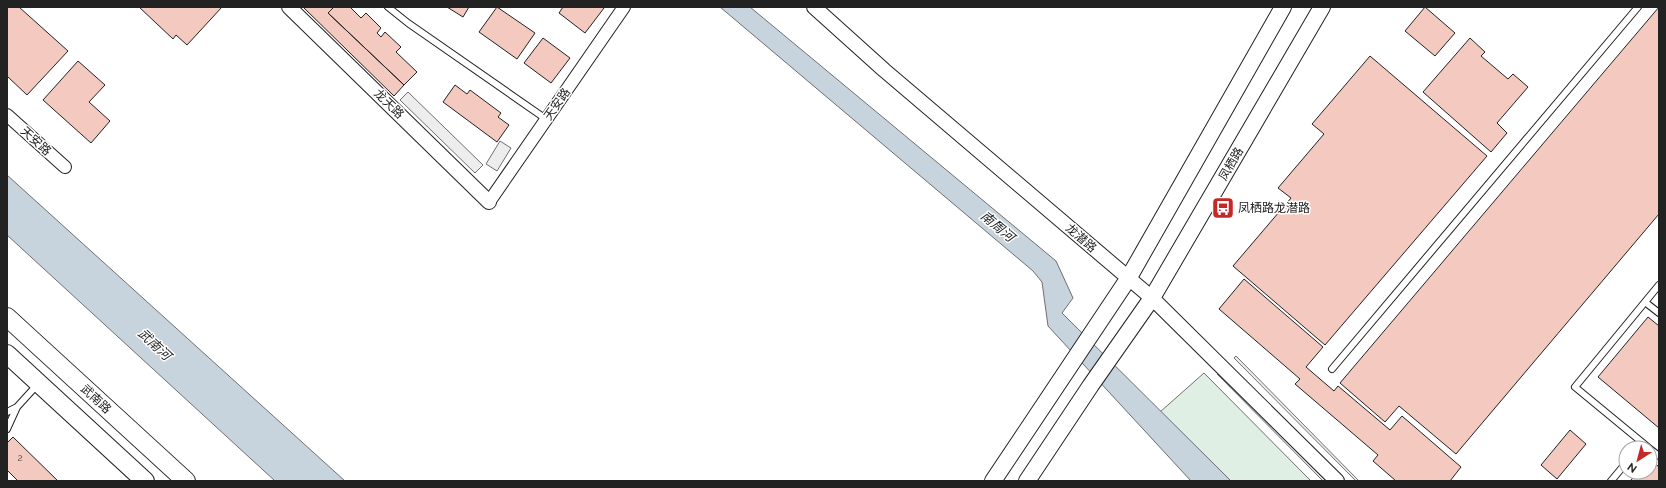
<svg xmlns="http://www.w3.org/2000/svg" width="1666" height="488" font-family="Raleway,'Noto Sans SC',sans-serif">
<style>
.green{fill:#e0efe3;stroke:#6f6f6f}
.parking{fill:#ededed;stroke:#6f6f6f}
.water{fill:#c7d3dd;stroke:#6f6f6f}
.building{fill:#f3c9c0;stroke:#222}
.lines{fill:none;stroke-linecap:round;stroke-linejoin:round}
.service-casing{stroke:#222;stroke-width:8}
.minor-casing{stroke:#222;stroke-width:14}
.tertiary-casing{stroke:#222;stroke-width:16}
.secondary-casing{stroke:#222;stroke-width:18}
.primary-casing{stroke:#222;stroke-width:20}
.service{stroke:#fff;stroke-width:6}
.minor{stroke:#fff;stroke-width:12}
.tertiary{stroke:#fff;stroke-width:14}
.secondary{stroke:#fff;stroke-width:16}
.primary{stroke:#fff;stroke-width:18}
.labels{text-anchor:middle;stroke-width:3;stroke-linejoin:round;paint-order:stroke}
.number-label{font-size:10px;fill:#564c4a}
.street-label{font-size:12px;fill:#222;stroke:#fff}
.poi-label{font-size:12px;fill:#222;stroke:#fff;text-anchor:start}
.water-label{font-size:13px;font-style:italic;fill:#222;stroke:#fff}
</style>
<rect width="100%" height="100%" fill="#fff"/>
<path class="green" d="M1204,373L1311,481H1231L1160,412Z"/>
<path class="parking" d="M408,92L483,165L475,173L400,100Z
M500,141L511,148L497,171L486,164Z
M1236,356L1359,481H1356L1234,358Z
M1219,373L1326,481H1323L1217,374Z"/>
<path class="water" d="M720,7H750L1056,261L1073,298L1062,313L1231,481H1191L1048,326L1042,282L1033,271Z
M7,175L345,481H275L7,235Z"/>
<path class="building" d="M7,7H19L68,51L27,95L7,76Z
M139,7H222L187,45L176,35L173,39Z
M303,7H334L328,13L404,85L394,96Z
M334,7H350L361,18L366,13L381,28L377,33L381,37L385,32L401,47L396,52L417,72L404,85L328,13Z
M447,7H469L463,17Z
M497,7L535,33L517,59L479,32Z
M563,7H602L604,8L585,33L559,13Z
M1425,7L1455,33L1435,56L1405,31Z
M1659,7V214L1456,454L1399,406L1385,422L1340,383Z
M543,38L570,58L551,83L524,63Z
M1470,38L1485,52L1481,56L1508,79L1513,74L1528,87L1497,123L1507,133L1491,152L1423,92Z
M1370,56L1487,156L1325,345L1233,266L1291,198L1278,188L1324,134L1312,124Z
M78,61L105,85L89,102L110,121L91,143L43,100Z
M455,85L467,94L470,90L501,113L498,117L509,125L497,142L443,102Z
M1244,279L1323,347L1306,367L1334,391L1338,386L1390,430L1402,416L1461,467L1450,481H1396L1373,461L1378,455L1295,384L1300,379L1219,309Z
M1648,317L1659,326V428L1598,377Z
M1570,430L1586,444L1557,479L1541,465Z
M13,437L58,481H18L7,470V443Z
M1650,459L1659,467V481H1630L1638,472H1650Z"/>
<g class="lines">
<g class="service-casing">
<path id="service" d="M388,7L408,23L546,119
M1645,302L1659,313
M1332,369L1638,7
M7,412L17,407L38,384
M7,429L17,407
M1649,448L1575,387L1659,285
M1650,449L1659,456
M1611,481L1626,463"/>
</g>
<g class="minor-casing">
<path id="minor" d="M7,115L65,167
M489,202L624,7"/>
</g>
<g class="tertiary-casing">
<path id="tertiary" d="M289,7L489,202
M814,7L884,70L1152,298L1337,481"/>
</g>
<g class="secondary-casing">
<path id="secondary" d="M993,481L1128,279L1283,7
M1027,481L1091,385L1152,298L1322,7"/>
</g>
<g class="primary-casing">
<path id="primary" d="M7,317L186,481
M7,354L145,481"/>
</g>
<use href="#service" class="service"/>
<use href="#minor" class="minor"/>
<use href="#tertiary" class="tertiary"/>
<use href="#secondary" class="secondary"/>
<use href="#primary" class="primary"/>
</g>
<defs>
<g id="bus-square" transform="scale(1.15)"><rect x="-9" y="-9" width="18" height="18" rx="4" fill="#c62828" stroke="#fff"/><path d="M-5-6H5V4H4V6H2V4H-2V6H-4V4H-5ZM-3.5-4V0h7V-4ZM-3.5 1.2v1.5H-2V1.2ZM2 1.2v1.5H3.5V1.2Z" fill="#fff"/></g>
</defs>
<g fill-rule="evenodd">
<use href="#bus-square" x="1223" y="208"/>
</g>
<g class="labels">
<g class="number-label">
<text x="20" y="461">2</text>
</g>
<g class="street-label">
<text transform="translate(389 104) rotate(44)" y="4">龙天路</text>
<text transform="translate(557 104) rotate(-55)" y="4">天安路</text>
<text transform="translate(36 141) rotate(42)" y="4">天安路</text>
<text transform="translate(1231 164) rotate(-60)" y="4">凤栖路</text>
<text transform="translate(1081 238) rotate(41)" y="4">龙潜路</text>
<text transform="translate(96 399) rotate(43)" y="4">武南路</text>
</g>
<g class="poi-label">
<text x="1238" y="212">凤栖路龙潜路</text>
</g>
<g class="water-label">
<text transform="translate(998 226) rotate(40)" y="5">南周河</text>
<text transform="translate(155 344) rotate(43)" y="5">武南河</text>
</g>
</g>
<rect width="1666" height="488" fill="none" stroke="#222222" stroke-width="16"/>
<g transform="translate(1638 460) rotate(216)"><circle r="19" fill="#ffffff" stroke="#a7a7a7"/>
<path d="M0-3L7 15L0 10L-7 15Z" fill="#c62828"/>
<text y="-6" font-size="11" font-weight="bold" text-anchor="middle" fill="#222222">N</text>
</g>
</svg>
